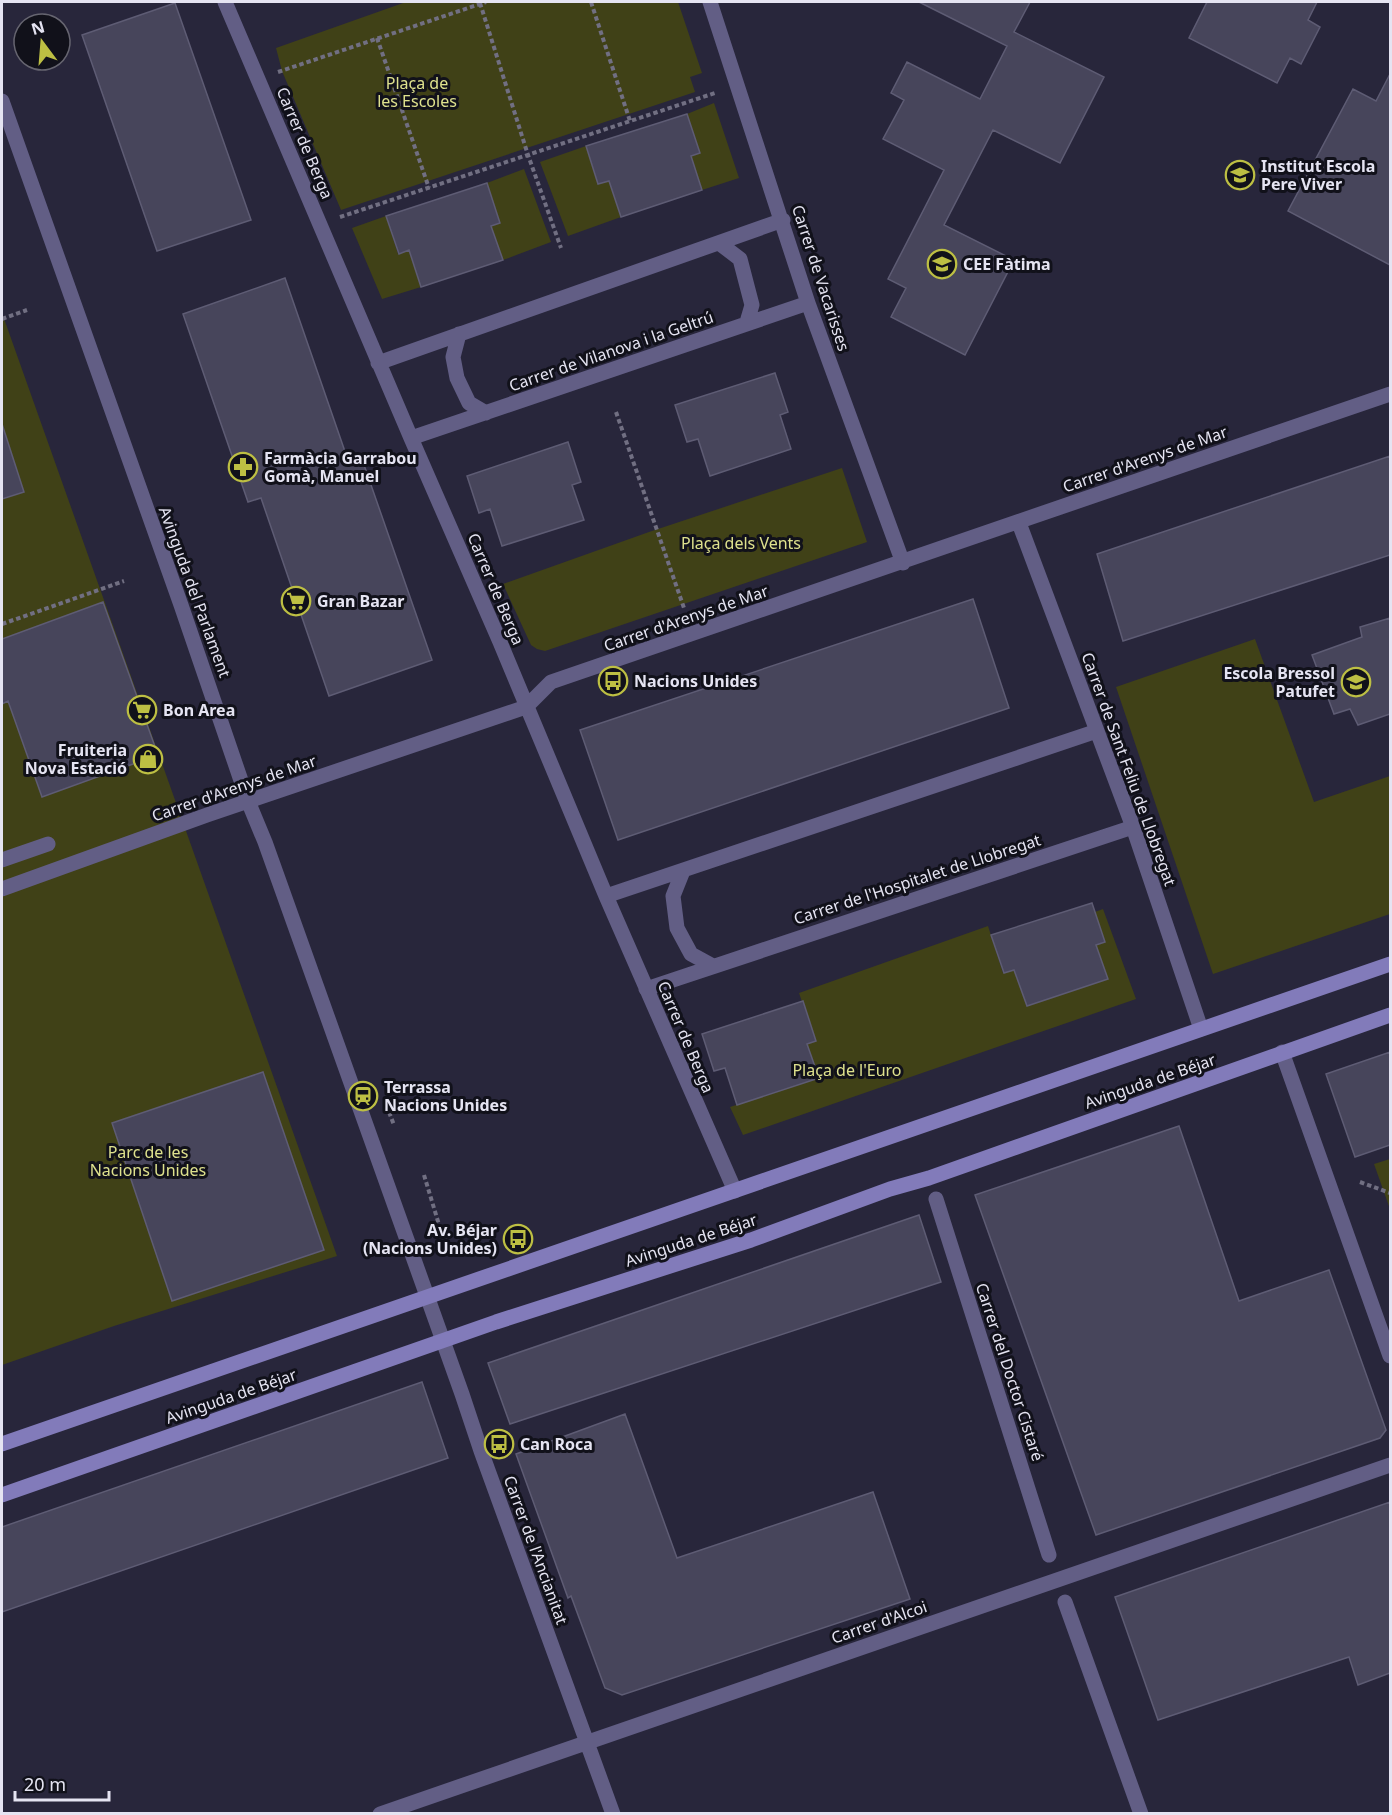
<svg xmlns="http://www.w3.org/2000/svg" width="1392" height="1815" font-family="'Noto Sans',sans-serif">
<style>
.green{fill:#404117}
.building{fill:#47455b;stroke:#5e5c74;stroke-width:1.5}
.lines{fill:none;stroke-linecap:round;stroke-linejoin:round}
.path{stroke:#716f82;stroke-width:4;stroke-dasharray:4.5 3;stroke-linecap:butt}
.service{stroke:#625e85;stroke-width:15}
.pedestrian{stroke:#625e85;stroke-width:15}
.minor{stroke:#625e85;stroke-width:15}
.secondary{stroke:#827bba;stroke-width:15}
.labels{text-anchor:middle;stroke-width:6;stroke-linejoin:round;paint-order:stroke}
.park-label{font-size:16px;fill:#dee18d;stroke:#11111a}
.street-label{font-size:16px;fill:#e5e4f2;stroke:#11111a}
.poi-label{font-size:16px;font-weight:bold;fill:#e5e4f2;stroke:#11111a;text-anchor:start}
</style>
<rect width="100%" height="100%" fill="#28263b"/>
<path class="green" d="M406,2H678L702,73L690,77L695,92L341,210L282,71L276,48Z
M714,103L739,178L702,190L691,156L700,153L687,114Z
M586,146L598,184L609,181L621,217L568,236L540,162Z
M524,169L551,242L503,260L491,226L487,183Z
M386,216L398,254L409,250L421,287L382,299L352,228Z
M2,313L337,1256L114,1326L2,1365Z
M842,468L867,542L545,651L537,649L531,645L503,584L649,532Z
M1255,639L1314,802L1390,776V914L1213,974L1116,687Z
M1103,909L1136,999L743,1135L730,1107L818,1078L807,1044L815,1040L799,993L988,926L1003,973L1014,970L1027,1006L1108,979L1096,945L1105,942L1095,912Z
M1390,1159V1209L1374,1164Z"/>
<path class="building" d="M919,2H1030L1014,32L1104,77L1060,163L993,130L944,225L1014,260L965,355L891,317L906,288L888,279L944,170L883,139L904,100L891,93L907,62L980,99L1007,46Z
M1207,2H1317L1308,20L1320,27L1301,64L1290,58L1277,83L1189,38Z
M175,3L251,220L157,251L82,35Z
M1390,74V265L1288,211L1353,89L1376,101Z
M687,114L700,153L691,156L702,190L621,217L609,181L598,184L586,146Z
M487,183L500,223L491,226L503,260L421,287L409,250L399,254L386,216Z
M285,278L350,466L363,462L432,660L329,696L261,498L248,502L183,314Z
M775,373L788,412L780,415L791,449L710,476L698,439L687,442L675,405Z
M2,424L24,492L2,499Z
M568,442L581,482L572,485L584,520L502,546L490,509L479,513L467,476Z
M1390,456V555L1123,641L1097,554Z
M973,599L1009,708L618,840L580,730Z
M103,602L158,755L42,797L8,701L2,704V639Z
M1390,618V714L1358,725L1350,709L1334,714L1312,655L1362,637L1360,627Z
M1092,903L1105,942L1096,945L1108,979L1027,1006L1014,970L1004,973L991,935Z
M803,1001L816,1041L807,1044L819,1078L737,1105L725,1068L714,1071L702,1034Z
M1390,1052V1145L1355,1157L1326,1074Z
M263,1072L324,1250L172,1301L112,1123Z
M1179,1126L1239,1301L1329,1270L1386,1430L1380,1438L1096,1535L975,1195Z
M919,1215L941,1282L510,1424L488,1363Z
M422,1382L448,1458L2,1612V1527Z
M625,1414L677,1558L873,1492L910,1599L622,1695L605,1688L571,1596L568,1598L516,1454Z
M1390,1502V1673L1358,1685L1349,1657L1158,1720L1115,1597Z"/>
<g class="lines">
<path class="path" d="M591,2L630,121
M480,3L528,155L561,248
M377,38L429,188
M278,72L486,2
M340,217L715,93
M2,319L27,310
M616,412L684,608
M2,624L124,581
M389,1112L394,1125
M424,1175L440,1228
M1360,1182L1390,1193"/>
<path class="service" d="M2,860L48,844"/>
<path class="pedestrian" d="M936,1199L1049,1555
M1065,1602L1141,1814"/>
<path class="minor" d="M225,2L411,438L500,642L606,896L735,1191
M710,2L808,303L903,563
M2,101L181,605L248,801L265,842L462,1394L481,1451L613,1814
M719,243L740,259L752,305L747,322
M459,334L453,357L457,378L469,403L486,413
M378,363L783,220
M411,438L808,303
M1019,523L1133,827L1201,1029
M683,871L673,896L677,928L691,954L713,966
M2,889L207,815L526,707L551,682L1390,394
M606,896L1097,731
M646,989L1133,827
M1282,1052L1390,1356
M380,1814L1390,1465"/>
<path class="secondary" d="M2,1444L1390,964
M2,1495L496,1322L751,1240L890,1189L929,1178L1390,1015"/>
</g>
<defs>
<g id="school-ring" transform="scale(1.5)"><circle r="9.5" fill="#11111a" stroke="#bdbf43" stroke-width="1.5"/><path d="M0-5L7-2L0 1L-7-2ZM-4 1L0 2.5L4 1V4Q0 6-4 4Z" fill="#bdbf43"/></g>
<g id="pharmacy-ring" transform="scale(1.5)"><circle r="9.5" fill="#11111a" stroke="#bdbf43" stroke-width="1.5"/><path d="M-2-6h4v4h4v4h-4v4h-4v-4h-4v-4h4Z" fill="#bdbf43"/></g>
<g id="supermarket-ring" transform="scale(1.5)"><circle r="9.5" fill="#11111a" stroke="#bdbf43" stroke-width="1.5"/><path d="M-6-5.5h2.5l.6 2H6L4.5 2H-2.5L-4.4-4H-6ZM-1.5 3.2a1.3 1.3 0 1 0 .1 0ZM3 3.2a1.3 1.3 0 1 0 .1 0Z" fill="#bdbf43"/></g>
<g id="bus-ring" transform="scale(1.5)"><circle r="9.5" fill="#11111a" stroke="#bdbf43" stroke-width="1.5"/><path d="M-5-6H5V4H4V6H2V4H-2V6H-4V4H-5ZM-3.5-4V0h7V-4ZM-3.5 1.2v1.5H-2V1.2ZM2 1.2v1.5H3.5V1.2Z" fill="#bdbf43"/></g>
<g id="shop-ring" transform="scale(1.5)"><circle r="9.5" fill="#11111a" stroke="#bdbf43" stroke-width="1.5"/><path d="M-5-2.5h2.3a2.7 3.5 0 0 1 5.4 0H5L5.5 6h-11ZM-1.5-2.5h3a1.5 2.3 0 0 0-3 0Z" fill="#bdbf43"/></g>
<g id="station-ring" transform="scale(1.5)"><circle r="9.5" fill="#11111a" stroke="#bdbf43" stroke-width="1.5"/><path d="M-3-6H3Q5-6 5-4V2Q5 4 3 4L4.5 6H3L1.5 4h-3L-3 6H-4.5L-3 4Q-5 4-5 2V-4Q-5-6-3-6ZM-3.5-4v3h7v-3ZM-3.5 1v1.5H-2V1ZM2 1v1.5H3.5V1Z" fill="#bdbf43"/></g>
</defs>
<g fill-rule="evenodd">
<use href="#school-ring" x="1240" y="175"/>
<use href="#school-ring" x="942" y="264"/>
<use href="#pharmacy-ring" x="243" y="467"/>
<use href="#supermarket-ring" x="296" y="601"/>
<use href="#bus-ring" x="613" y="681"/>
<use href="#school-ring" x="1356" y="682"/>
<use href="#supermarket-ring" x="142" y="710"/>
<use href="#shop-ring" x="148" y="759"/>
<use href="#station-ring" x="363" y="1096"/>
<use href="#bus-ring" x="518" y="1239"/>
<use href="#bus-ring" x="499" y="1444"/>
</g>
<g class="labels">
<g class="park-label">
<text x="417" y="89">Plaça de<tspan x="417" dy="18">les Escoles</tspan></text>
<text x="741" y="549">Plaça dels Vents</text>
<text x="847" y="1076">Plaça de l'Euro</text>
<text x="148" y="1158">Parc de les<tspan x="148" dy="18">Nacions Unides</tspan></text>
</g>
<g class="street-label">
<text transform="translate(305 143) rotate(67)" y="6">Carrer de Berga</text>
<text transform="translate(821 278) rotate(72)" y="6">Carrer de Vacarisses</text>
<text transform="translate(611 351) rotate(-19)" y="6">Carrer de Vilanova i la Geltrú</text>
<text transform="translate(1145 459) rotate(-19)" y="6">Carrer d'Arenys de Mar</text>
<text transform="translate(496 589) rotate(67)" y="6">Carrer de Berga</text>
<text transform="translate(195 592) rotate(70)" y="6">Avinguda del Parlament</text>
<text transform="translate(686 618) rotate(-19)" y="6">Carrer d'Arenys de Mar</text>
<text transform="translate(1129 769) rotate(70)" y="6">Carrer de Sant Feliu de Llobregat</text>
<text transform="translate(234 788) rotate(-19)" y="6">Carrer d'Arenys de Mar</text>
<text transform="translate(917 879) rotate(-18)" y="6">Carrer de l'Hospitalet de Llobregat</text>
<text transform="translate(686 1037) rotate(67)" y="6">Carrer de Berga</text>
<text transform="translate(1150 1081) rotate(-19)" y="6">Avinguda de Béjar</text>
<text transform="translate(691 1240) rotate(-18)" y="6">Avinguda de Béjar</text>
<text transform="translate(1010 1372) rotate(72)" y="6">Carrer del Doctor Cistaré</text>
<text transform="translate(231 1396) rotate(-19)" y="6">Avinguda de Béjar</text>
<text transform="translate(536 1550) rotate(70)" y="6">Carrer de l'Ancianitat</text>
<text transform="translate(879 1622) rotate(-19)" y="6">Carrer d'Alcoi</text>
</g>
<g class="poi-label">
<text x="1261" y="172">Institut Escola<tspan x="1261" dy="18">Pere Viver</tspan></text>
<text x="963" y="270">CEE Fàtima</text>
<text x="264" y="464">Farmàcia Garrabou<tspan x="264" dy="18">Gomà, Manuel</tspan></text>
<text x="317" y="607">Gran Bazar</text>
<text x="1335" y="679" text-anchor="end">Escola Bressol<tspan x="1335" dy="18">Patufet</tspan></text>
<text x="634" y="687">Nacions Unides</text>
<text x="163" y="716">Bon Area</text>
<text x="127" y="756" text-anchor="end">Fruiteria<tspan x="127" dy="18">Nova Estació</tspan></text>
<text x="384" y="1093">Terrassa<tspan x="384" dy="18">Nacions Unides</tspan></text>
<text x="497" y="1236" text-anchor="end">Av. Béjar<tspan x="497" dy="18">(Nacions Unides)</tspan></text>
<text x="520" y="1450">Can Roca</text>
</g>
</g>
<rect width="1392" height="1815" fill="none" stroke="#e5e4f2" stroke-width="6"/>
<g transform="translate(42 42) rotate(344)"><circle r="28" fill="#11111a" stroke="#666570" stroke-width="1.5"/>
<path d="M0-4.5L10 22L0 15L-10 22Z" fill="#bdbf43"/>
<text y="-9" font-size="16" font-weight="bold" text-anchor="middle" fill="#e5e4f2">N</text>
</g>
<path d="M15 1791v9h94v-9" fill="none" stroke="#e5e4f2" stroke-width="3"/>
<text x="24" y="1791" font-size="18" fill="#e5e4f2" stroke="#11111a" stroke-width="4.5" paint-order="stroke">20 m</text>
</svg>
